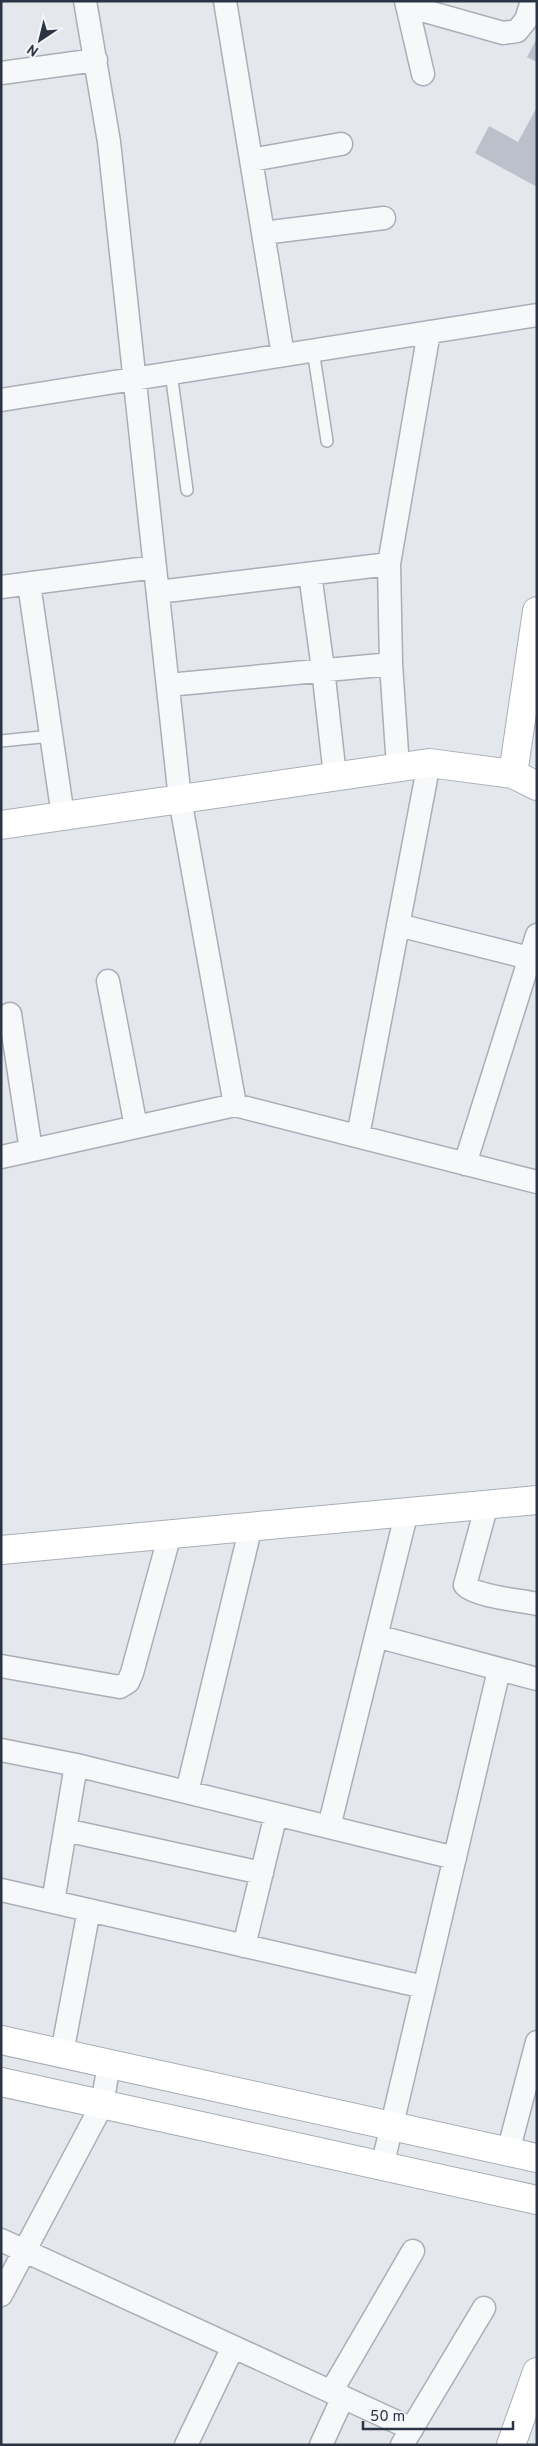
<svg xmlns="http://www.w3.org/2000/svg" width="538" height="2446" font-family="Overpass,sans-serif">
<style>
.building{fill:#bbc0ca}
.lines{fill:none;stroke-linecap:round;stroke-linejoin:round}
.lane-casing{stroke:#a9aeb7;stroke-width:14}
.street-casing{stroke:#a9aeb7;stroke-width:25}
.secondary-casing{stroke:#a9aeb7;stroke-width:30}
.lane{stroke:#f7f8fa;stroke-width:11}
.street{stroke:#f7f8fa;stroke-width:22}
.secondary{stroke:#fff;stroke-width:28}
</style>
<rect width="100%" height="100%" fill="#e4e7ec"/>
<path class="building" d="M537,38V62L527,57Z
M537,107V187L475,153L489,126L518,142Z"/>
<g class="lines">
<g class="lane-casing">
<path id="lane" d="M313,350L327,441
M171,373L187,490
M1,741L51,736"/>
</g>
<g class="street-casing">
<path id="street" d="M85,1L109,142L180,799L235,1105
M225,1L283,355
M406,1L423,74
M407,6L503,33L517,31L526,20L532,1
M1,73L96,60
M251,160L341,144
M263,233L384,218
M1,400L537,315
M310,574L323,669L335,776
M29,584L63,816
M1,587L155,567
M158,592L389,564
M168,685L391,664
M398,767L391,664L389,564L429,332
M398,925L537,960
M108,981L136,1127
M10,1014L31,1150
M358,1136L429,763
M1,1157L235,1105L537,1182
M465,1164L537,935
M487,1504L465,1585C477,1597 519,1600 537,1604
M376,1636L537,1679
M1,1666L120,1687L128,1682L132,1673L170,1534
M1,1750L76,1765L455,1858
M187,1792L251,1526
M329,1827L407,1511
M65,1830L262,1873
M1,1890L424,1987
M53,1902L76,1765
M244,1946L276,1814
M62,2053L89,1910
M508,2152L537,2042
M382,2167L499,1670
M1,2240L412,2429
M1,2295L102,2105L109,2064
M331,2392L413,2251
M186,2445L233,2347
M321,2445L343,2397
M402,2445L484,2308"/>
</g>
<g class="secondary-casing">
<path id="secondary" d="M513,774L537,611
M1,825L429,763L513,774L537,786
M1,1550L537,1500
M1,2040L537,2158
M1,2082L537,2200
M511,2445L537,2372"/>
</g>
<use href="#lane" class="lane"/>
<use href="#street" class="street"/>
<use href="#secondary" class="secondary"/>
</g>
<rect width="538" height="2446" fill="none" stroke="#2b3445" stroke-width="5"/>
<g transform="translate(40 40) rotate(215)" stroke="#f4f6f9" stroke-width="4" paint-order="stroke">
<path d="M0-4L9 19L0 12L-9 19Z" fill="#2b3445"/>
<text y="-8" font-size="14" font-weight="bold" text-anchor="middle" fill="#2b3445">N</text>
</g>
<path d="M363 2421v8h150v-8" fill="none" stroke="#2b3445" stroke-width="2.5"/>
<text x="370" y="2421" font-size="15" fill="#2b3445" stroke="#f4f6f9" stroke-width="4" paint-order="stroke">50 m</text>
</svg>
